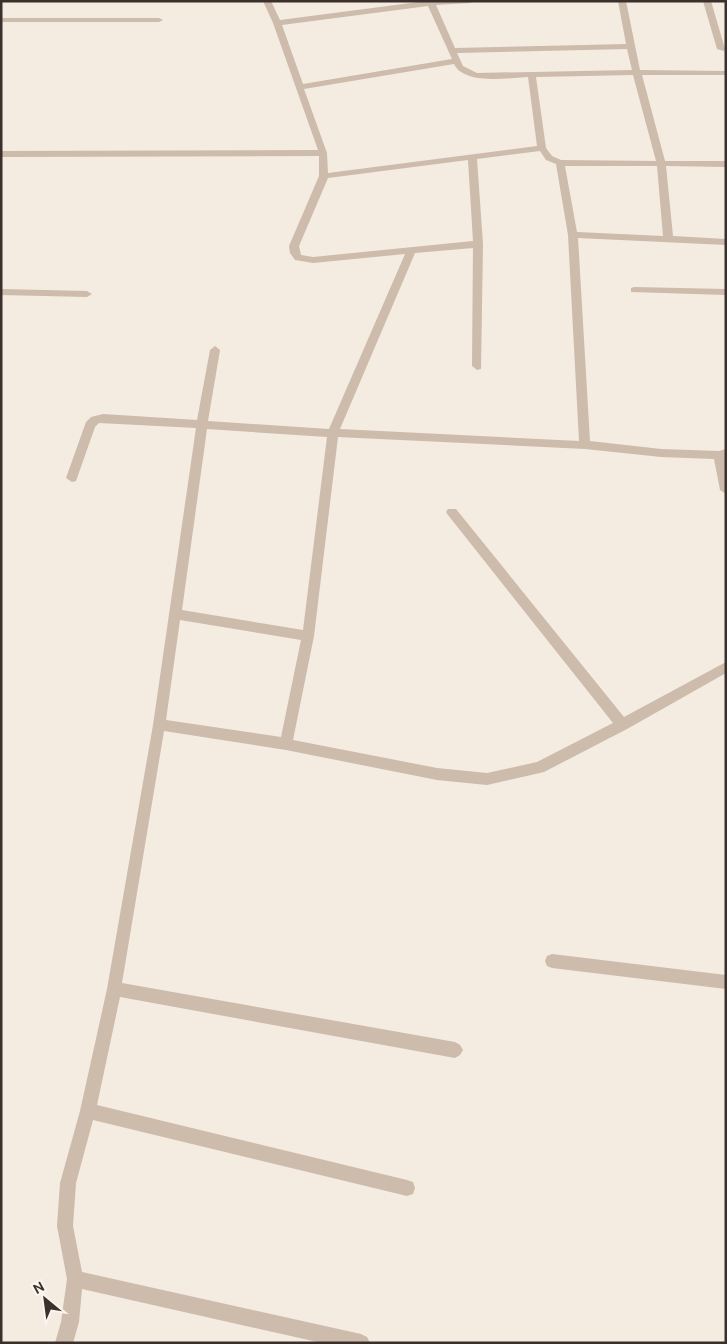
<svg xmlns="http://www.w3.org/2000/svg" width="727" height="1344" font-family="Ubuntu,sans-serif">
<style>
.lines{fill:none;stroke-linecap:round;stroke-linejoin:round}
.minor{fill:#cdbbac;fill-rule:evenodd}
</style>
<rect width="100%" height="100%" fill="#f4ebe1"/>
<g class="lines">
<path class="minor" d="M263,1H271L280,20L426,1H474L470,3L436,5L455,48L626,44L618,1H626L640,70L726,71V75H642L665,161H726V167L666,166L673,236L726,239V245L578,238L590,441L661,449L719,451L726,449V494L720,490L714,459L661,457L585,449L338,437L314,636L293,740L437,768L487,773L537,762L613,723L448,515L446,512L448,509H456L624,717L726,662V673L627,729L544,772L487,785L437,780L286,750L164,731L122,983L455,1042L460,1045L463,1050L460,1055L455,1058L120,997L97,1105L407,1180L413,1182L415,1188L413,1194L407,1196L93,1120L76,1183L73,1226L82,1272L361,1334L367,1337L370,1343H322L82,1289L79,1322L73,1343H55L61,1322L67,1279L57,1226L60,1183L80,1111L107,989L153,725L196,428L99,423L95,427L76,481L72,482L66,478L86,422L91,417L103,414L197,420L210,350L215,346L220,350L208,421L329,429L405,254L313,263L295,260L290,253L289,246L319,176V156L1,157V151L318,150L273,23ZM428,6L452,59L303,84L282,25ZM627,49L632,70L477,73L463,66L457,53ZM454,64C464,85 508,78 528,77L537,146L328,173L327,153L304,89ZM633,75L656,161L561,160L552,156L546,148L536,77ZM540,151L546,160L556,164L568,235L579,441L340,429L415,253L473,248L472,366L477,370L481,369L483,244L477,159ZM468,160L473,241L313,257L301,255L299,246L328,178ZM565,166H657L663,236L577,232ZM207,429L327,437L303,630L182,610ZM180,620L301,640L281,737L166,720Z
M703,1H711L725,49L724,51L717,49Z
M1,18H159L163,20L159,22H1Z
M634,287L726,289V295L631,292V288Z
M1,289L87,291L92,294L87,297L1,295Z
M552,954L726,975V989L552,968L547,966L545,961L547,956Z"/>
</g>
<rect width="727" height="1344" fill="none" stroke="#3b302b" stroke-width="5"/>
<g transform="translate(45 1299) rotate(331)" stroke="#fbf5ee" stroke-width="4" paint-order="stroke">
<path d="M0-4L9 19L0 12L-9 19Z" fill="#3b302b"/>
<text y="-8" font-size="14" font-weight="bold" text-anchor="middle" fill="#3b302b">N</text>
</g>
</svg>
